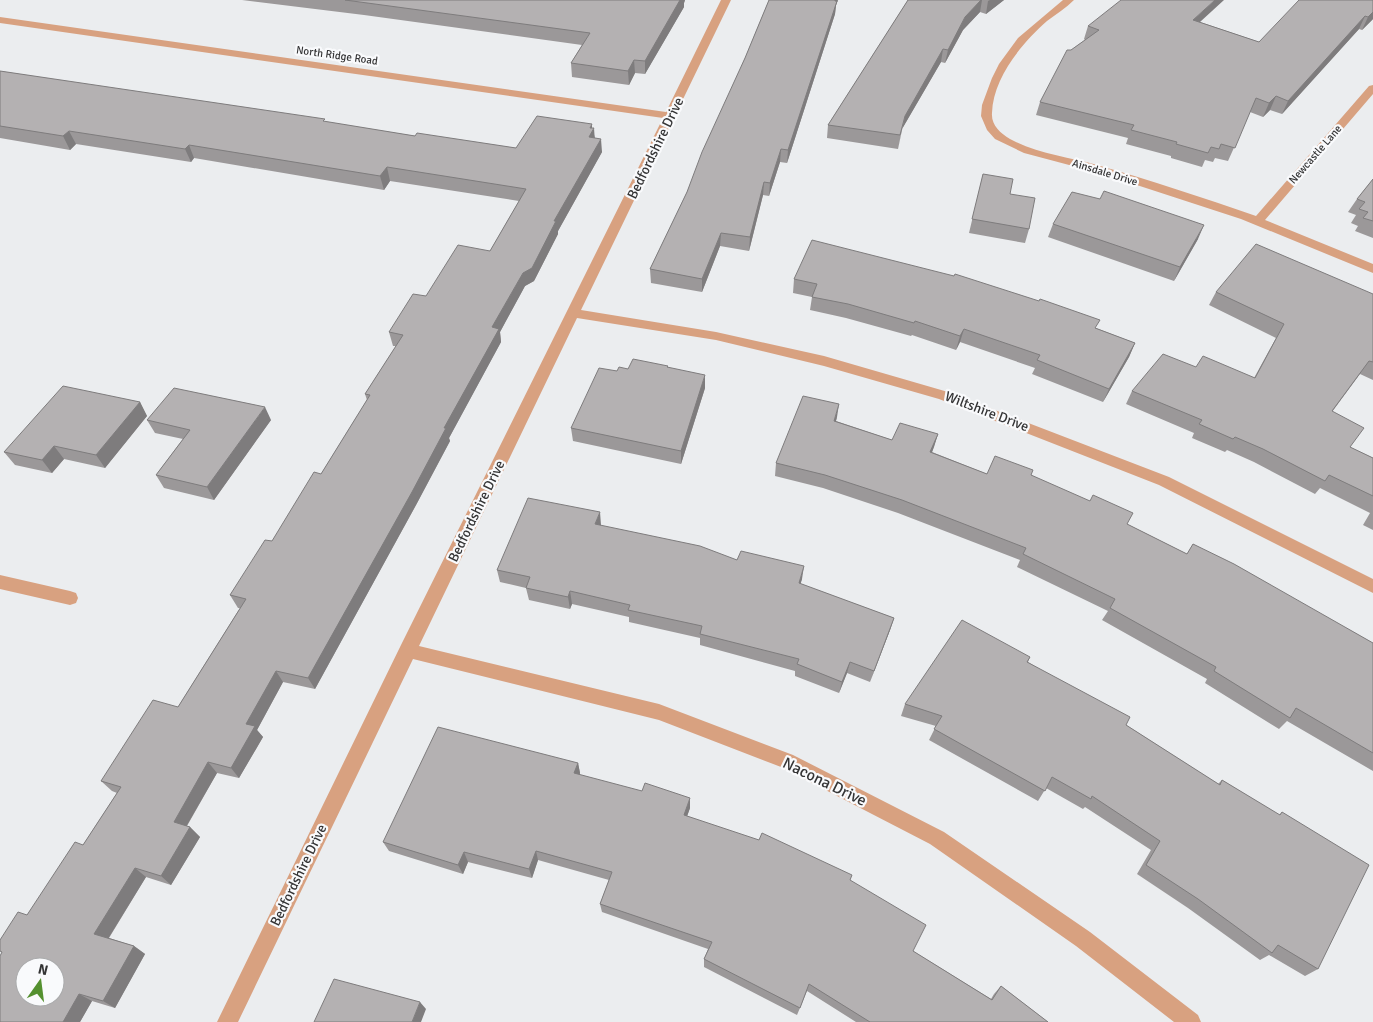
<svg xmlns="http://www.w3.org/2000/svg" width="1373" height="1022" font-family="Signika,sans-serif">
<style>
.lines{fill:none;stroke-linecap:round;stroke-linejoin:round}
.street{fill:#d8a180;fill-rule:evenodd}
.wall{fill:#9b9899}
.shaded-wall{fill:#7e7c7d}
.building{fill:#b4b1b2;stroke:#7e7c7d;fill-rule:evenodd}
.labels{text-anchor:middle;stroke-width:4.5;stroke-linejoin:round;paint-order:stroke}
.far-street-label{font-size:11px;fill:#343435;stroke:#f9fafc}
.street-label{font-size:14px;fill:#343435;stroke:#f9fafc}
.near-street-label{font-size:16px;fill:#343435;stroke:#f9fafc}
</style>
<rect width="100%" height="100%" fill="#ebedef"/>
<g class="lines">
<path class="street" d="M721,0H731L581,310L716,332L824,356L948,392L1169,477L1373,579V593L1159,485L939,399L824,366L716,340L577,318L419,646L659,704L793,755L944,832L1090,932L1198,1015L1201,1022H1174L1076,946L930,844L781,767L659,720L413,659L238,1022H217L401,645L663,118L0,23V17L666,112Z
M1063,0H1074C1066,8 1056,14 1047,21C1022,43 993,78 992,113C991,125 1000,133 1010,139C1037,154 1069,157 1097,165C1150,180 1204,198 1256,216L1369,86L1373,85V94L1265,220L1373,264V273L1241,219L1103,174L1024,153L995,139L987,130L981,116L982,105L992,78L999,64L1018,38Z
M0,575L70,591L76,593L78,598L76,603L70,605L0,589Z"/>
</g>
<path class="wall" d="M242,0H685L684,3V7L645,74L635,73L629,85L572,77L571,63L582,45L364,15Z
M769,0H838L836,5L835,14L787,163L780,162L769,196L763,195L749,251L720,246L702,292L651,283L650,269L687,192L745,58Z
M908,0H1004L986,14L980,12L963,30L945,63L941,62L902,129L898,149L827,138L828,125Z
M1373,0V19L1362,30L1359,29L1282,114L1270,110L1263,117L1250,112L1228,161L1215,158L1213,162L1205,160L1202,167L1171,158V156L1126,144L1128,138L1036,115L1040,102L1071,50L1085,40L1084,39L1088,26L1200,22L1259,42Z
M0,71L415,136L516,148L592,128L595,138L602,152L558,231V234L534,281L525,286L500,332L501,342L449,438L450,441L416,505L315,689L283,682L257,730L263,737L239,778L217,773L187,826L190,827L200,837L171,885L146,877L109,938L134,946L145,954L115,1008L92,1001L80,1022H0L2,952L0,951V940L27,915L83,845L117,793L112,791L101,781L178,707L240,608H238L230,595L272,541L321,474L367,400L365,394L396,346H393L389,332L426,296L490,251L519,201L390,181L384,190L194,158L191,162L76,144L70,150L0,138Z
M983,174L1010,194L1029,229L1025,243L969,233Z
M1373,179V238L1355,231L1358,226L1351,223L1356,215L1348,212L1357,199Z
M1053,224L1198,239L1174,281L1048,237Z
M794,279L1096,328L1135,343L1129,357L1103,402L1032,374L1035,368L960,342L956,350L912,335L911,336L846,318L810,310L812,297L793,293Z
M1216,292L1373,294V380L1360,374L1332,412L1350,447L1373,458V530L1363,525L1370,513L1320,488L1315,494L1254,462L1227,450L1225,452L1192,438L1194,433L1126,404L1132,391L1196,367L1254,378L1276,338L1209,305Z
M668,366V367L705,388L681,464L573,441L571,428L617,371L628,369Z
M140,402L147,416L105,468L64,459L52,473L15,465L4,452Z
M837,417L836,421L892,440L938,434L932,452L987,474L1031,475L1127,524L1187,554L1193,544L1373,643V771L1287,721L1279,729L1205,683L1207,679L1102,620L1108,611L1017,567L1020,560L898,513L823,488L775,476L776,463Z
M147,420H271L214,500L164,488L156,475L183,439L155,433Z
M601,525V526L737,560L802,579L800,584L894,618L890,630L870,682L847,673L839,693L795,676V671L700,645V638L629,622V617L572,604L570,609L529,600L526,588L500,582L497,570Z
M1030,657L1028,662L1218,784L1222,780L1279,815L1282,812L1318,969L1305,976L1269,955L1260,960L1188,908L1137,874L1151,850L1085,807L1083,809L1046,788L1038,801L929,740L936,726L901,716L905,704Z
M578,763L580,773V775L690,808L687,816L850,880L913,951L991,999L994,994L1001,986L1048,1022H856L807,991L797,1015L704,967V959L708,949L602,912L600,904L609,880L538,860L532,878L468,862L463,874L389,851L383,842Z"/>
<path class="shaded-wall" d="M680,0H685L684,3V7L645,74V61Z
M835,0H838L836,5L835,14L787,163L788,150Z
M981,0H982L980,12L963,30L945,63L948,50L965,17Z
M990,0H1004L986,14L988,1Z
M1215,0H1224L1188,33L1193,20Z
M1373,12V19L1362,30L1368,17Z
M1365,16L1359,29L1282,114L1288,101Z
M943,49L941,62L902,129L898,149L905,116Z
M634,60L635,73L629,85L628,71Z
M1276,96L1270,110L1263,117L1269,103Z
M592,124V132L594,128L595,142L589,137L590,128Z
M69,131L76,144L70,150L63,136Z
M601,139L602,152L558,231V234L534,281L525,286L500,332L501,342L449,438L450,441L416,505L315,689L308,678L444,428L492,327L523,273L554,221Z
M189,145L194,158L191,162L185,149Z
M781,149L780,162L769,196L770,183Z
M387,167L390,181L384,190L380,176Z
M764,182L763,195L749,251L750,237Z
M1204,225L1198,239L1174,281L1180,267Z
M721,233L720,246L702,292V279Z
M964,329L960,342L956,350L960,336Z
M1135,343L1129,357L1103,402L1109,389Z
M705,375V388L681,464V451Z
M140,402L147,416L105,468L96,455Z
M839,404L837,417L832,434L834,421Z
M265,407L271,420L214,500L207,487Z
M938,434L934,447L927,465L930,452Z
M54,446L64,459L52,473L42,460Z
M600,512L601,525L597,537L595,524Z
M804,566L802,579L797,596L799,583Z
M570,591L572,604L570,609L568,597Z
M894,618L890,630L870,682L874,671Z
M850,662L847,673L839,693L842,682Z
M276,671L283,682L257,730L263,737L239,778L231,768L246,724Z
M208,762L217,773L183,832L174,822Z
M578,763L580,773L576,784L574,773Z
M690,798V808L684,825V815Z
M190,827L200,837L171,885L161,876Z
M536,851L538,860L532,878L529,869Z
M464,852L468,862L463,874L458,865Z
M135,868L146,877L106,942L94,934Z
M134,946L145,954L115,1008L103,1001Z
M79,994L92,1001L80,1022H63Z
M420,1002L426,1009L421,1022H412Z"/>
<path class="building" d="M345,0H680L645,61L634,60L628,71L571,63L590,33Z
M769,0H835V1H837L788,150L781,149L770,183L764,182L750,237L721,233L702,279L650,269L687,192L702,152L745,58Z
M908,0H981L965,17L948,50L943,49L905,116L900,135L828,125Z
M1121,0H1215L1193,20L1259,42L1299,0H1373V12L1368,17L1365,16L1288,101L1276,96L1269,103L1256,98L1235,148L1221,144L1219,149L1211,147L1208,153L1176,144L1177,142L1131,130L1134,125L1040,102L1067,50H1071L1099,30L1088,26Z
M0,71L325,119L323,121L415,136L417,133L516,148L537,116L592,124L590,128H594L589,137L601,139L554,221H556L532,268L523,273L492,327L499,329L444,428H446L412,492L308,678L276,671L246,724L255,726L231,768L208,762L174,822L190,827L161,876L135,868L94,934L134,946L103,1001L79,994L63,1022H0V956L2,952L0,951V940L18,912L27,915L75,842L83,845L121,787L101,781L153,700L178,707L246,599L230,595L265,540L272,541L314,472L321,474L370,395L365,394L403,335L389,332L413,294L426,296L458,245L490,251L526,189L387,167L380,176L189,145L185,149L69,131L63,136L0,126ZM25,967H55V997H25Z
M983,174L1013,179L1010,194L1035,198L1029,229L972,219Z
M1373,179V221L1363,218L1368,212L1359,209L1365,202L1357,199Z
M1104,191L1204,225L1180,267L1053,224L1072,192L1100,199Z
M812,240L954,276L955,274L1039,301L1040,299L1100,320L1095,328L1135,343L1109,389L1037,360L1040,355L964,329L960,336L915,321L914,323L848,304L812,297L817,284L794,279Z
M1256,244L1373,294V362L1369,361L1332,411L1364,428L1350,447L1373,458V496L1329,475L1325,481L1263,449L1235,437L1233,439L1199,424L1202,420L1132,391L1163,354L1196,367L1203,356L1255,378L1284,324L1216,292Z
M633,359L668,366L667,367L705,375L681,451L571,428L599,368L617,371L619,367L628,369Z
M63,386L140,402L96,455L54,446L42,460L4,452Z
M174,388L265,407L207,487L156,475L190,430L147,420Z
M803,396L839,404L834,421L892,440L900,423L938,434L930,452L987,474L995,456L1033,470L1031,475L1090,501L1093,495L1133,513L1127,524L1187,554L1193,544L1234,564L1373,643V753L1296,708L1290,718L1214,671L1216,667L1110,608L1115,599L1023,554L1026,548L902,500L825,475L776,463Z
M528,498L600,512L595,524L700,546L737,560L741,551L804,566L799,583L894,618L874,671L850,662L842,682L797,664L799,659L700,634L702,626L628,610L630,605L570,591L568,597L526,588L530,577L497,570Z
M962,620L1030,657L1027,662L1130,717L1126,725L1220,785L1222,780L1280,815L1282,812L1369,865L1318,969L1278,945L1272,953L1198,899L1146,865L1160,841L1092,796L1091,799L1052,777L1045,791L934,729L942,716L905,704Z
M438,727L578,763L574,773L642,791L645,783L690,798L684,815L759,840L762,833L852,875L850,880L926,925L913,951L992,1000L1001,986L1048,1022H870L809,984L800,1008L704,959L712,942L600,904L612,872L536,851L529,869L464,852L458,865L383,842Z
M334,979L420,1002L412,1022H314Z"/>
<g class="labels">
<g class="far-street-label">
<text transform="translate(337 55) rotate(8)" y="4">North Ridge Road</text>
<text transform="translate(1315 154) rotate(-49)" y="4">Newcastle Lane</text>
<text transform="translate(1105 172) rotate(17)" y="4">Ainsdale Drive</text>
</g>
<g class="street-label">
<text transform="translate(655 148) rotate(-64)" y="5">Bedfordshire Drive</text>
<text transform="translate(987 411) rotate(21)" y="5">Wiltshire Drive</text>
<text transform="translate(476 511) rotate(-64)" y="5">Bedfordshire Drive</text>
<text transform="translate(298 875) rotate(-64)" y="5">Bedfordshire Drive</text>
</g>
<g class="near-street-label">
<text transform="translate(825 781) rotate(26)" y="6">Nacona Drive</text>
</g>
</g>
<g transform="translate(40 982) rotate(14)"><circle r="24" fill="#f9fafc" stroke="#aaabac"/>
<path d="M0-4L9 19L0 12L-9 19Z" fill="#54902f"/>
<text y="-8" font-size="14" font-weight="bold" text-anchor="middle" fill="#343435">N</text>
</g>
</svg>
